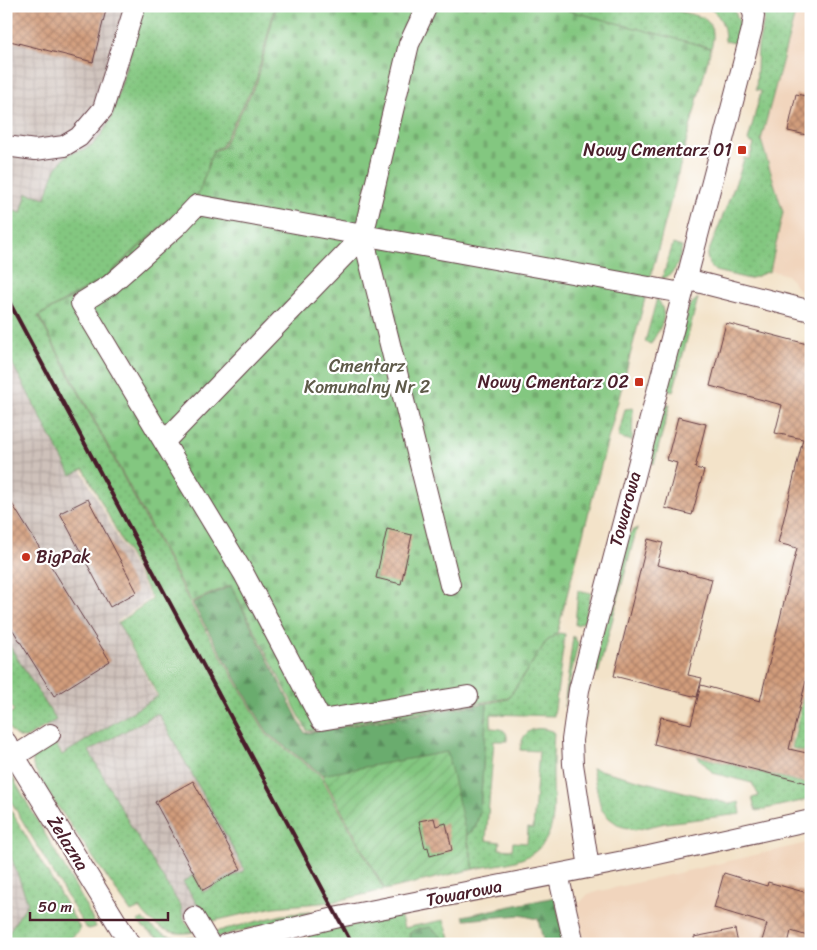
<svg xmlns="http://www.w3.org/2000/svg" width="817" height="950" font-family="Sriracha,sans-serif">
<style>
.built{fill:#f1d5bd}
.industrial{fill:url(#industrial-grid)}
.grass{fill:url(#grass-dots);stroke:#667356}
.forest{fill:url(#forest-firs);stroke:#5a664c}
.cemetery{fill:url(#cemetery-stones);stroke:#667356}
.garden{fill:url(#garden-furrows);stroke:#667356}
.building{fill:url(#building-cross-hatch)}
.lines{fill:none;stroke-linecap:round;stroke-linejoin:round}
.minor-casing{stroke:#633c43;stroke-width:22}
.minor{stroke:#fff;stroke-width:20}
.rail{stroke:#4a1f2b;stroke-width:4}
.poi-dot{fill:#c8321e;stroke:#fff;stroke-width:2}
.labels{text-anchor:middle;stroke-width:4.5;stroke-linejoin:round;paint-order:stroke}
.poi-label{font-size:18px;fill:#4a1f2b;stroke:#fff;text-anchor:end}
.park-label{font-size:18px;fill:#5e5a49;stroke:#fff}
.street-label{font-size:18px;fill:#4a1f2b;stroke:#fff}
</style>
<defs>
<pattern id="industrial-grid" width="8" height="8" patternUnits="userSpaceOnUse" patternTransform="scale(1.25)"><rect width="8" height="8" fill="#cec1ba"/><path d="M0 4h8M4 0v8" fill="none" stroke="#b2a5a0"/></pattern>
<pattern id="grass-dots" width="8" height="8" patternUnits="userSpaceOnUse" patternTransform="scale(1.25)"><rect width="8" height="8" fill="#83c780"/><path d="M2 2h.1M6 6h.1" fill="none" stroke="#73aa6f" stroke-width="1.8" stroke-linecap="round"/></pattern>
<pattern id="forest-firs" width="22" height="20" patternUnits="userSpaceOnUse" patternTransform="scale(1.25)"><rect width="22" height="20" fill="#6aac6e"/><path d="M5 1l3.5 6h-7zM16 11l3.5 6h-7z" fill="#598b5b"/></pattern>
<pattern id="cemetery-stones" width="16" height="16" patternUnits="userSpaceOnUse" patternTransform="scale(1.25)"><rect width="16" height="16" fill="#83c780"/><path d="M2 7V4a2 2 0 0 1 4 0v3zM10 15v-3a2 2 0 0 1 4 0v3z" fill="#73aa6f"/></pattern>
<pattern id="garden-furrows" width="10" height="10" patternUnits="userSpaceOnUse" patternTransform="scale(1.25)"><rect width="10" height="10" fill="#83c780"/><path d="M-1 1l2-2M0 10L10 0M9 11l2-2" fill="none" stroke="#73aa6f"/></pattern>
<pattern id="building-cross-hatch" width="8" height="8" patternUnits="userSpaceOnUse" patternTransform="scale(1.25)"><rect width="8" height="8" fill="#d29d7c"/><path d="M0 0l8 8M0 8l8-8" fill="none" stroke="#ac7f66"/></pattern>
</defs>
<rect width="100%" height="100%" fill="#fff"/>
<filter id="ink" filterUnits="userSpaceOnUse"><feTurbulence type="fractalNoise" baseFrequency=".02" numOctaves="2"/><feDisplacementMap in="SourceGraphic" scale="10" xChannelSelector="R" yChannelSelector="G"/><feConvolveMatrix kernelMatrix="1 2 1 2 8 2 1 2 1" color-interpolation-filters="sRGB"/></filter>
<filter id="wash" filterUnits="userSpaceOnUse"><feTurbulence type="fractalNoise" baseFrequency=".0096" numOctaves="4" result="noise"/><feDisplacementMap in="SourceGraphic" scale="20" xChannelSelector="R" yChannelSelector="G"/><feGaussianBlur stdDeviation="1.12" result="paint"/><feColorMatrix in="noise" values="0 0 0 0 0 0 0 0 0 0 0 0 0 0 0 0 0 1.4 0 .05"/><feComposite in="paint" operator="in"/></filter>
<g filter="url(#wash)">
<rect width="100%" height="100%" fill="#f3e3c9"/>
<path class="built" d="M795,14L811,18V296L802,294L787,275L780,273L771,271L749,280L724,273Z
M811,842V944H584L578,905L588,894Z"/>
<path class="industrial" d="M6,6H151L109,140L6,245Z
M10,336L150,598L117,622L157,697L275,902L182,920L63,755L6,663V338Z
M6,837L30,903L6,940Z"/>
<path class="grass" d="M144,6H275L256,81L221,147L213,150L199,192L104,278L38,316L190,603L267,735L320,775L384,890L332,902L274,907L209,922L183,882L194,875L203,892L245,870L158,713L89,751L132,828L181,907L183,918L194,932C171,937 153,927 140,908L131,912L49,794L33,766V757L36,753L54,741L62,755L158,696L118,623L152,599L84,469L71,475L9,357L6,358V209L21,213L27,193L46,198C50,184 54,165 67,156C73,151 82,151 89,147C99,141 105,129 111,119Z
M551,6H659L702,17C714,25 715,35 711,48Z
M706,6L733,7L741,26L739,44L725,41C725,24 720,14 706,6Z
M763,6H804L802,15L795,14L761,140L783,212L770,271L749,279L715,271L709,265L707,256L740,172L744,158L749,159L754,144L748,141L761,91L756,90L758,46L764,20Z
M673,244L682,247C679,261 677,273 662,279Z
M657,298C670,318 661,325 651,344L645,342Z
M698,298L673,392L670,391L667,385L689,306Z
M667,404H670L654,464L652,463L648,457L662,407Z
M633,408L632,441L618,437L625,409Z
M637,528L598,674L595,669L594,662L628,536L632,531Z
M578,590L591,593L584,622L577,625H575Z
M559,633L565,634L554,716L491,714V728C502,729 508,729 507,741H494L486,840L500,842L499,849L512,850L513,842L527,843L528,828L533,829L539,751L520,750C522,730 535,724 554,732C553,747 553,763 553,778C553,806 559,838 530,855C514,864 492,865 474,869L467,835L475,828L480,812L487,703L508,699L546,642Z
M573,636L578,643L564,707Z
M6,640L56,720L26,738C13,739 6,726 6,715L14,711L6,699Z
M804,694L811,695V753L792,748Z
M697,756L811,785V799L756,811L752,798L759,796L752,783L713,773Z
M6,766L83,900L96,927L89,929L85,927L6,793Z
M592,768L730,804L739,802L741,814L665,823L635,830L620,826L609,818L601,809Z
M6,802L80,928C78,935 69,937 65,944H6V936L28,903L6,843Z
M318,911L217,937L214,932L282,915Z
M400,914L404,928L444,920L452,944H447L440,935L420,928L409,934L413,944H308V935Z
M142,919C158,933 172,941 194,937L197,942C174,947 153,939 137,921Z"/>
<path class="forest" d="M231,586L305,733L487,703L480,812L475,828L467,835L454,804L353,778L321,774L268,734L192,603Z
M555,897L565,944H544L538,919L520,915L465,920L463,916Z
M430,927L440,935L447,944H413L409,934L414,930Z"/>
<path class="cemetery" d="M276,6H551L711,48L557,633L546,642L508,698L307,731L231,585L191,602L39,316L104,279L199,193L213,151L222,148L257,82Z"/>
<path class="garden" d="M447,752L474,869L385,890L322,775Z"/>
<g id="blocks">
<path class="building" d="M6,6H107L93,62L6,40Z
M796,94L811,97V136L788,131Z
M726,323L811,345V661L789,749L811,754V784L654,744L661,717L691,724L701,685L760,701L797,548L778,543L803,439L775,433L782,405L710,386Z
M678,417L706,424L695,468L704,470L692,515L665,508L677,463L667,460Z
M6,494L110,661L54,696L6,619Z
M88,499L137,592L110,607L60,513Z
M387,529L412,535L401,584L376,578Z
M648,539L663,543L657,565L712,579L688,675L702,678L697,697L614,676Z
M193,781L241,869L203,890L155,802Z
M434,818L436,826L446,823L452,850L430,856L428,847L425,848L419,821Z
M724,873L767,886L768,882L811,894V937L791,931L788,944H761L767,924L714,908Z
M735,929L738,944H695L694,937Z"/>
</g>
</g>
<g filter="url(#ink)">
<use href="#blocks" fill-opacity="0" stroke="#633c43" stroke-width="1"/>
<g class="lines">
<g class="minor-casing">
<path id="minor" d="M427,6L409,44L363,236L450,585
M6,146L35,150L64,146L79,137L103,109L135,6
M363,236L164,442L81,303L110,285L177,226L197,205L682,293
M686,279L811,311
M164,442L244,574L321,720L468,696
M6,742L130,944
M15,756L50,734
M589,868L573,764L572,740L579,690L752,29L754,16L751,6
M558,874L574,944
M194,917L210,944
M226,944L339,917L649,856L811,820"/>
</g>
<use href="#minor" class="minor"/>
<path class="rail" d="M6,296L352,944"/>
</g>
</g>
<g class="poi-dot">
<rect x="737" y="145" width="10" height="10" rx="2.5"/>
<rect x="634" y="377" width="10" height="10" rx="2.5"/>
<circle cx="26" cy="557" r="5"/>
</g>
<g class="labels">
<g class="poi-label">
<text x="732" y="156">Nowy Cmentarz 01</text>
<text x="629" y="388">Nowy Cmentarz 02</text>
<text x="36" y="563" text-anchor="start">BigPak</text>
</g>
<g class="park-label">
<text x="367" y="372">Cmentarz<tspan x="367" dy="21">Komunalny Nr 2</tspan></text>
</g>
<g class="street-label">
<text transform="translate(625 509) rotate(-75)" y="6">Towarowa</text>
<text transform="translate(68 843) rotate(58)" y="6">Żelazna</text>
<text transform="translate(464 893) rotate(-11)" y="6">Towarowa</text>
</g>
</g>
<rect width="817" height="950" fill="none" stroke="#fff" stroke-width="25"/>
<path d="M30 912v8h138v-8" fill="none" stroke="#4a1f2b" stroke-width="2.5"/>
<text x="38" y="912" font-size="15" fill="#4a1f2b" stroke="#ffffff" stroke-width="4" paint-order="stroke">50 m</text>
</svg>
